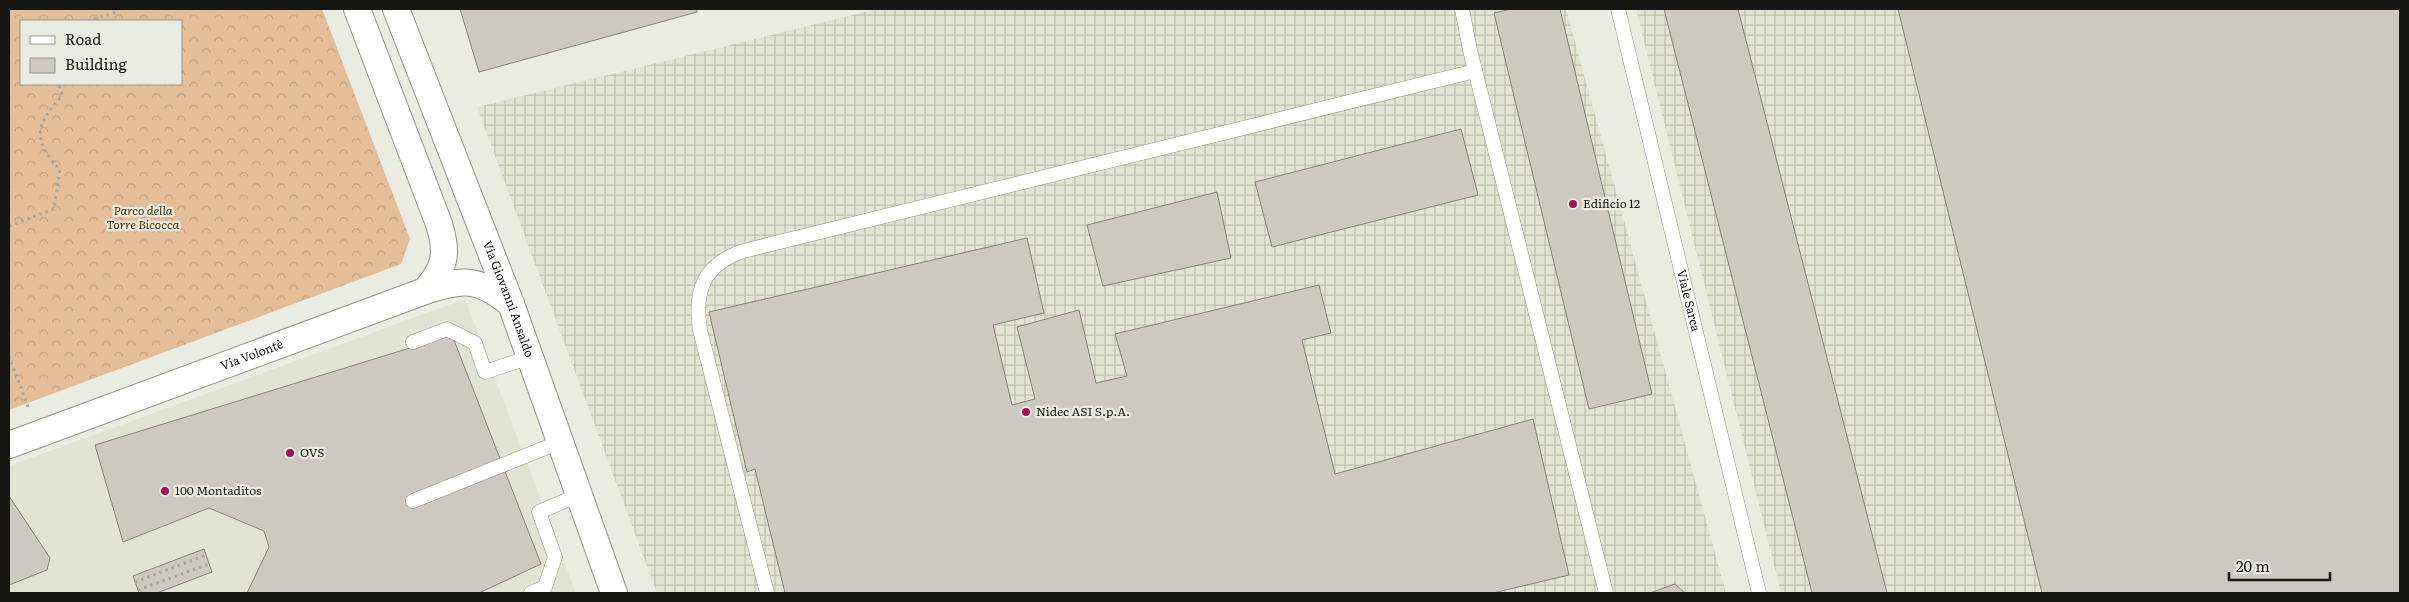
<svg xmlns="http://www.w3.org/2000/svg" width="2409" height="602" font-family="Literata,serif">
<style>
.built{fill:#e1e4d2}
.industrial{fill:url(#industrial-grid)}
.forest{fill:url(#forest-crowns);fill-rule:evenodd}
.building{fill:#cdc9c0;stroke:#87847b}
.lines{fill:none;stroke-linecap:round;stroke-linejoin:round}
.service-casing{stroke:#94958b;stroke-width:15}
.minor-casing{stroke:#94958b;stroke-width:28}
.path{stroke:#a6a79f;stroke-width:3;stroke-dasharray:2.5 4;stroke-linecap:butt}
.service{stroke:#fff;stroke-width:14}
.minor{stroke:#fff;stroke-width:26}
.poi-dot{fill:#a21359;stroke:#eaebe1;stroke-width:2}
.labels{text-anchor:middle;stroke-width:4.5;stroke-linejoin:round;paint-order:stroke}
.poi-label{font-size:12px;fill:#151612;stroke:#eaebe1;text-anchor:start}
.park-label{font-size:12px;font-style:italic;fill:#523001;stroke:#eaebe1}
.street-label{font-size:12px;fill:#151612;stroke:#eaebe1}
</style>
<defs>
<pattern id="industrial-grid" width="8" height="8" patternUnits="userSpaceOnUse" patternTransform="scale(1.25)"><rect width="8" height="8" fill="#e1e4d2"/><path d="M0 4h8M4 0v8" fill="none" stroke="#c0c3b3"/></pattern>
<pattern id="forest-crowns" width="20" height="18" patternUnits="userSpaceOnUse" patternTransform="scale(1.25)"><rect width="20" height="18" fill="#e3be98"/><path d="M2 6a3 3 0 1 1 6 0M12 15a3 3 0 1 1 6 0" fill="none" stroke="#c2a382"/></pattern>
</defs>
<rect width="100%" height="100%" fill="#eaebe1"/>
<path class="built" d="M465,299L576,593H9V466Z"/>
<path class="industrial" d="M877,9H1566L1726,593H657L477,107Z
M1636,9H2400V593H1781Z"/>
<path class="forest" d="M9,9H322L410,239L401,264L9,410ZM21,21H181V84H21Z"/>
<path class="building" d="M460,9H697V12L479,72Z
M1511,9H1560L1652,394L1589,409L1494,13Z
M1664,9H1738L1887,593H1812Z
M1898,9H2400V593H2042Z
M1461,129L1478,195L1272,247L1255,182Z
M1217,192L1231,258L1103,286L1087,225Z
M1027,238L1044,313L993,325L1012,405L1035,399L1017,327L1079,310L1096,383L1127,376L1115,334L1319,285L1331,333L1302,340L1335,474L1533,419L1569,575L1493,593H785L755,469L747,472L709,312Z
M452,335L541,564L479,593H247L269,547L264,531L209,508L123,542L95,445Z
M9,496L50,558L47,570L9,585Z
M204,549L212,572L157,593H139L133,576Z
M1675,584L1685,593H1650Z"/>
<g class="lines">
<g class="service-casing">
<g id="service">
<path d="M1462,9L1470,50L1606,593"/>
<path id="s1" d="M1618,9L1759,593"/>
<path d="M413,342L447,329L475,343L485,372L530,357"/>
<path d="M413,501L560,442"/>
<path d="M531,593L545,587L555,557L539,512L579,495"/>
<path d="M767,593L700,330C694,291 703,265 743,251L1475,71"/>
</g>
</g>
<g class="minor-casing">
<g id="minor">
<path id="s2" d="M396,9L511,304L614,593"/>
<path d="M425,291C464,278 479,278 511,304"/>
<path id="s3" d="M9,445L425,291C446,267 448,253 439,224L357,9"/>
</g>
</g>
<path class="path" d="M88,21L117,12L115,9
M9,226L54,209L60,170C32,139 35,126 62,96L59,84
M9,356L28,407
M135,582L206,555
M138,590L209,564"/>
<use href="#service" class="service"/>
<use href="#minor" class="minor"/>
</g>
<g class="poi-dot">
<circle cx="1573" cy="204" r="5"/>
<circle cx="1026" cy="412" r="5"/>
<circle cx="290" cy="453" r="5"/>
<circle cx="165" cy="491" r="5"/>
</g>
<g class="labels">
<g class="poi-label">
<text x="1583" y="208">Edificio 12</text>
<text x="1036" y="416">Nidec ASI S.p.A.</text>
<text x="300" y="457">OVS</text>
<text x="175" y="495">100 Montaditos</text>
</g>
<g class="park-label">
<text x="143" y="215">Parco della<tspan x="143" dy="14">Torre Bicocca</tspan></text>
</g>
<g class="street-label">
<text dy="4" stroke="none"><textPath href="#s2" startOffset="311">Via Giovanni Ansaldo</textPath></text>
<text dy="4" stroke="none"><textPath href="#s1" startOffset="300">Viale Sarca</textPath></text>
<text dy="4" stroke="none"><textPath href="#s3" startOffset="259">Via Volontè</textPath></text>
</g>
</g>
<rect width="2409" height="602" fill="none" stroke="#151612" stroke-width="20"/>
<rect x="20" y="20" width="162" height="65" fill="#eaebe1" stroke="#95968e"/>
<rect x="30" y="36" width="25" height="8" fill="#ffffff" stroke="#95968e"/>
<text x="65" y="45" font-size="15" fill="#151612">Road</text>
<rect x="30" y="58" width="25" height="15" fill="#cdc9c0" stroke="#95968e"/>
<text x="65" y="70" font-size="15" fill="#151612">Building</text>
<path d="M2229 572v8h101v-8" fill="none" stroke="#151612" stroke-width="2.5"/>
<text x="2236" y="572" font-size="15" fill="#151612" stroke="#eaebe1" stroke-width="4" paint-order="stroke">20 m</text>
</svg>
